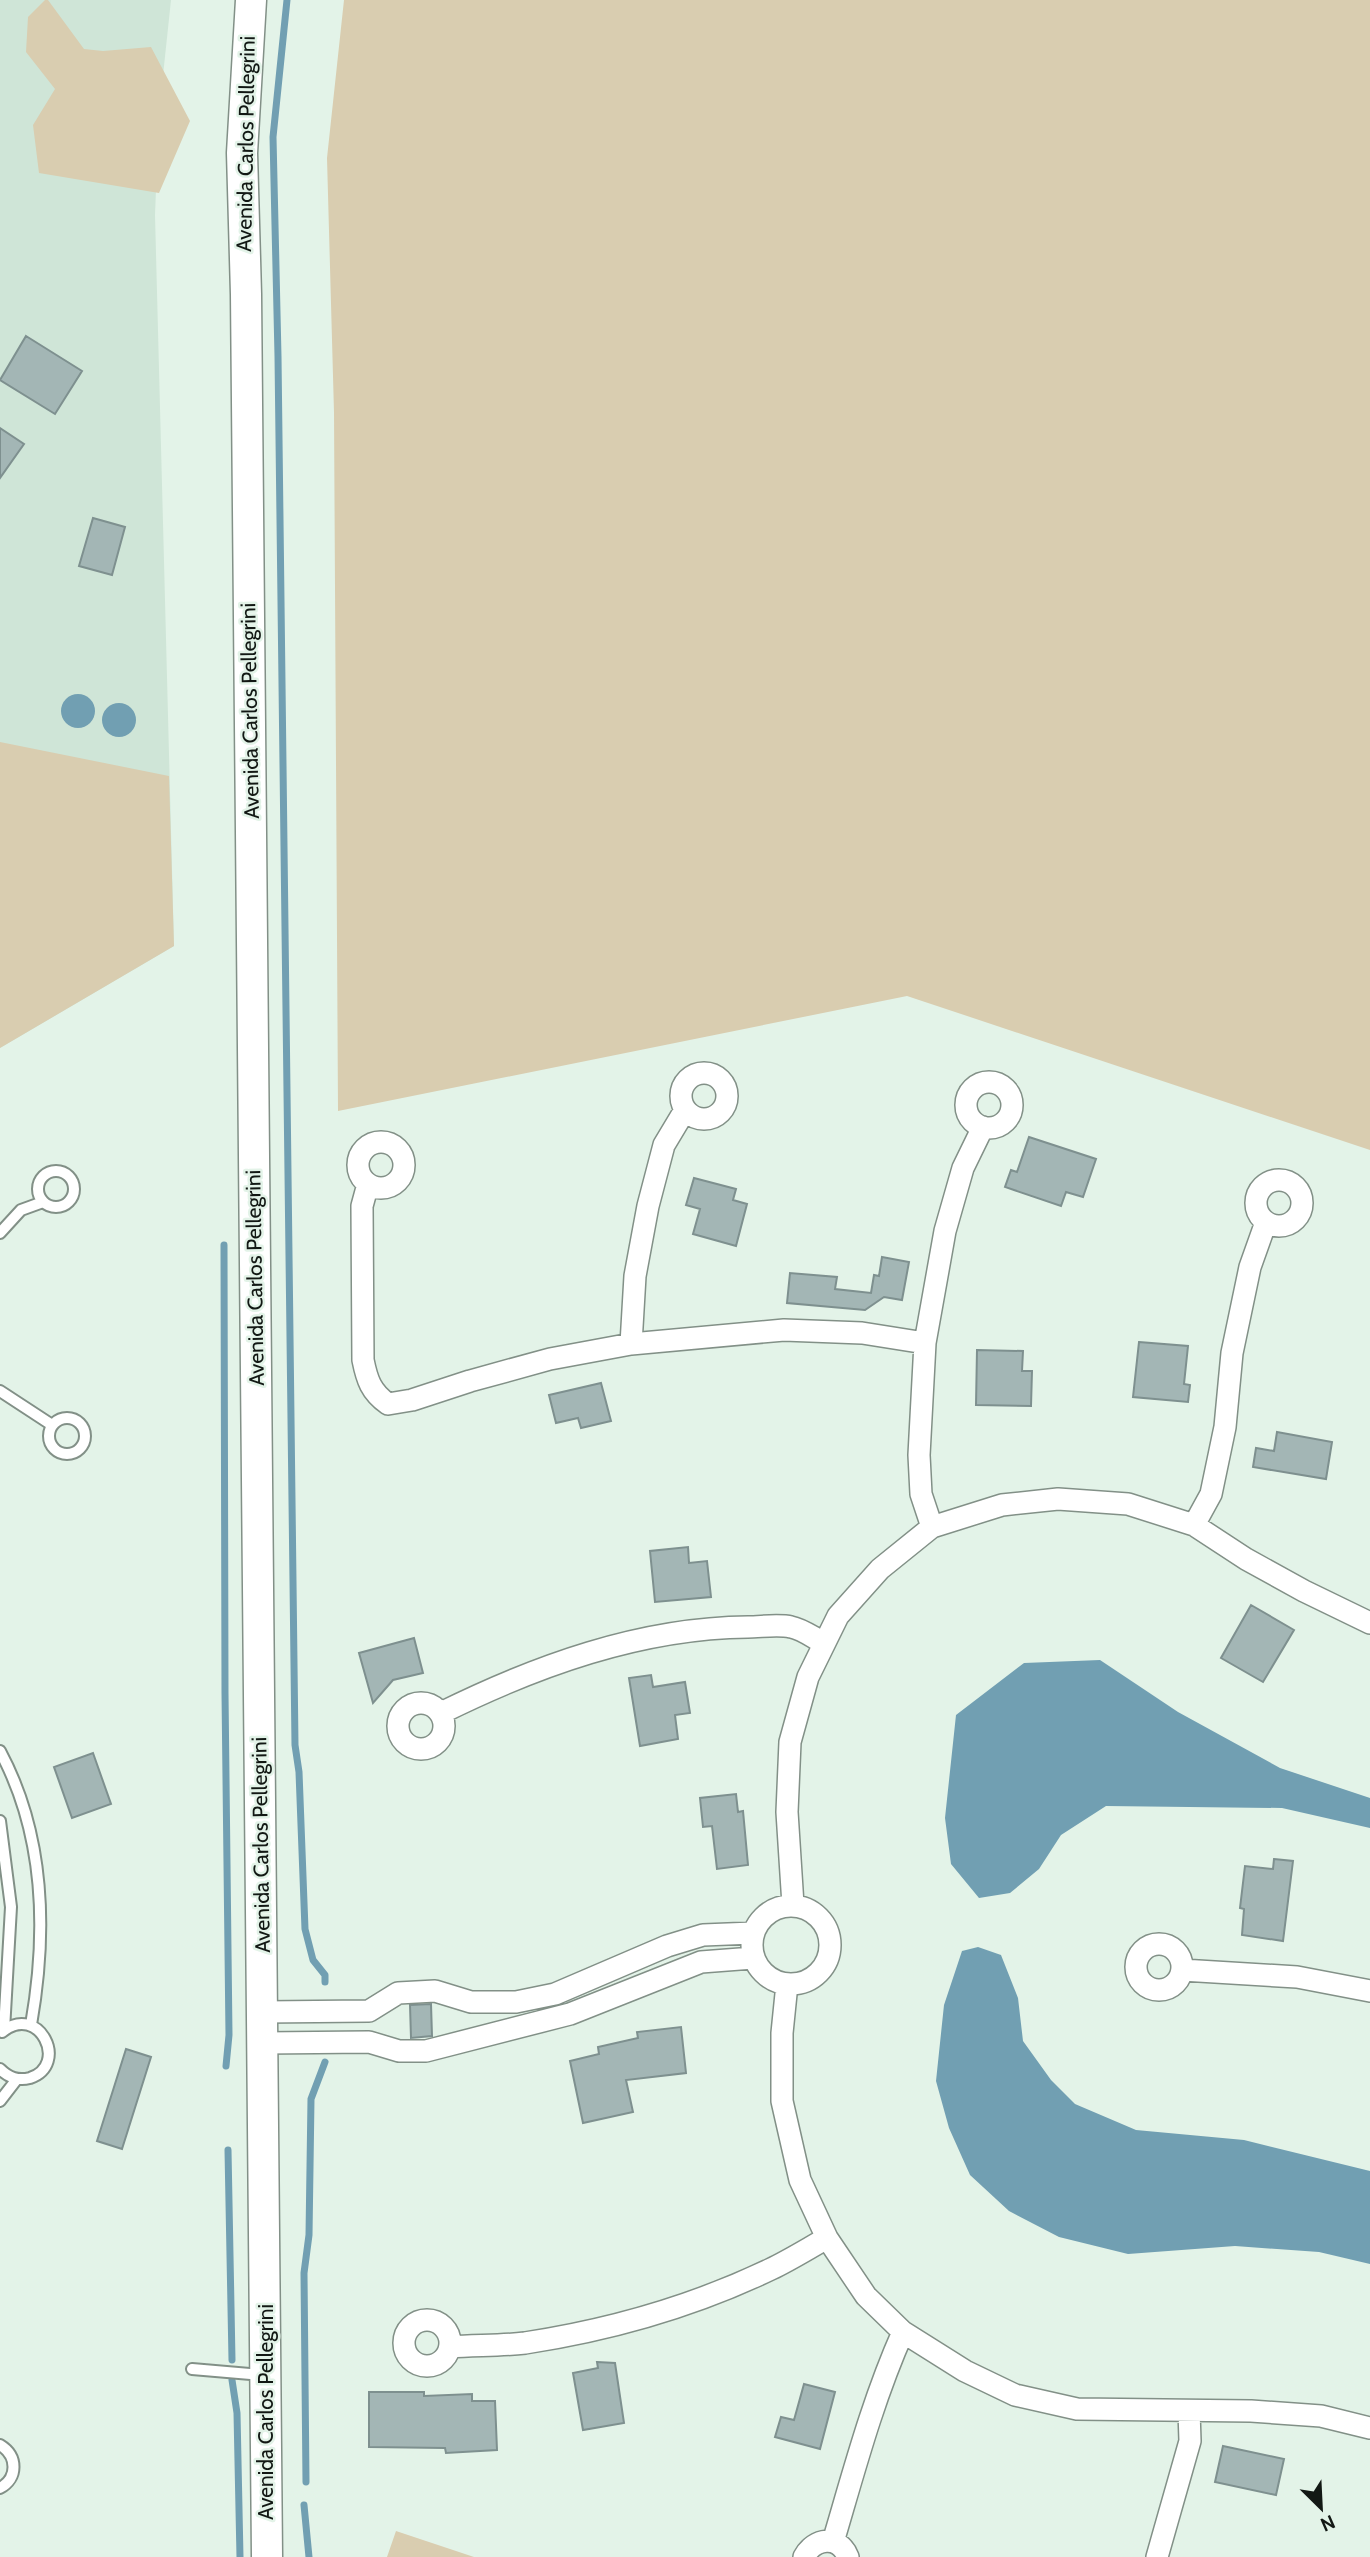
<svg xmlns="http://www.w3.org/2000/svg" width="1370" height="2557" font-family="Cabin,sans-serif">
<style>
.built{fill:#cfe5d7}
.green{fill:#d9cdb0}
.water{fill:#719fb2}
.lines{fill:none;stroke-linecap:round;stroke-linejoin:round}
.stream{stroke:#719fb2;stroke-width:7}
.building{fill:#a3b6b5;stroke:#7e908f;stroke-width:2}
.lane-casing{stroke:#829087;stroke-width:14}
.street-casing{stroke:#829087;stroke-width:24}
.secondary-casing{stroke:#829087;stroke-width:33}
.lane{stroke:#fff;stroke-width:10}
.street{stroke:#fff;stroke-width:21}
.secondary{stroke:#fff;stroke-width:30}
.labels{text-anchor:middle;stroke-width:5;stroke-linejoin:round;paint-order:stroke}
.street-label{font-size:21px;fill:#121814;stroke:#e3f3e8}
</style>
<rect width="100%" height="100%" fill="#e3f3e8"/>
<path class="built" d="M0,0H171L159,113L155,215L174,946L0,1048Z"/>
<path class="green" d="M45,0H48L84,49L103,51L151,47L190,121L159,193L39,173L33,125L55,89L26,52L28,17Z
M344,0H1370V1150L907,996L338,1111L334,412L327,158Z
M0,742L169,776L174,946L0,1048Z
M396,2531L474,2557H387Z"/>
<path class="water" d="M61 711a17 17 0 1 1 34 0a17 17 0 1 1-34 0Z
M102 720a17 17 0 1 1 34 0a17 17 0 1 1-34 0Z
M1100,1660L1178,1712L1280,1768L1370,1798V1828L1282,1808L1106,1806L1061,1835L1039,1869L1010,1893L979,1898L951,1864L945,1818L956,1715L1024,1663Z
M978,1947L1001,1955L1018,1998L1023,2041L1051,2080L1075,2104L1136,2130L1244,2140L1370,2171V2264L1319,2252L1235,2246L1128,2254L1059,2237L1009,2211L970,2175L949,2128L936,2081L944,2005L962,1951Z"/>
<g class="lines">
<path class="stream" d="M287,0L273,137L278,356L295,1745L299,1772L305,1929L313,1960L325,1975V1982
M224,1245L225,1693L229,2035L226,2066
M228,2150L232,2360
M232,2380L237,2413L240,2557
M306,2482L304,2273L309,2235L311,2099L325,2062
M304,2505L309,2557"/>
</g>
<path class="building" d="M26,336L82,371L55,414L0,380Z
M0,428L24,444L0,478Z
M93,518L125,527L112,575L79,566Z
M1029,1137L1096,1159L1083,1197L1066,1192L1061,1206L1005,1187L1011,1170L1017,1172Z
M694,1178L736,1189L733,1200L747,1204L736,1246L693,1234L700,1209L686,1205Z
M882,1257L909,1262L902,1300L884,1297L865,1310L787,1303L790,1273L837,1277L835,1289L871,1293L874,1275L879,1276Z
M1139,1342L1188,1346L1184,1384L1190,1385L1188,1402L1133,1397Z
M977,1350L1023,1351L1022,1371H1032L1031,1406L976,1405Z
M601,1383L611,1421L581,1428L578,1418L556,1423L549,1395Z
M1277,1432L1332,1442L1326,1479L1253,1467L1256,1448L1274,1451Z
M688,1547L689,1563L707,1561L711,1597L655,1602L650,1551Z
M1251,1605L1294,1630L1263,1682L1221,1658Z
M414,1638L423,1673L393,1680L373,1703L359,1653Z
M651,1675L653,1687L685,1682L690,1713L675,1715L678,1739L640,1746L629,1678Z
M93,1753L111,1804L72,1818L54,1767Z
M736,1794L738,1812L743,1811L748,1865L717,1869L712,1826L703,1827L700,1798Z
M1274,1859L1293,1861L1283,1941L1242,1935L1244,1909L1240,1908L1245,1866L1273,1869Z
M431,2004L432,2036L411,2038L410,2005Z
M681,2027L686,2073L626,2080L633,2112L583,2123L570,2061L599,2054L598,2047L638,2038L637,2032Z
M126,2049L151,2057L122,2149L97,2141Z
M597,2362L615,2363L624,2423L583,2430L573,2373L598,2368Z
M804,2384L835,2392L820,2449L775,2437L781,2417L794,2420Z
M369,2392H424V2396L472,2394V2401H495L497,2450L446,2453L445,2448L369,2447Z
M1223,2446L1284,2459L1276,2495L1215,2482Z"/>
<g class="lines">
<g class="lane-casing">
<path id="lane" d="M38 1189a18 18 0 1 1 36 0a18 18 0 1 1-36 0Z
M0,1233L21,1210L43,1202
M0,1391L52,1425
M49 1436a18 18 0 1 1 36 0a18 18 0 1 1-36 0Z
M0,1751C45,1835 47,1934 31,2025
M0,1821L11,1907L4,2030
M0,2069C9,2078 18,2081 30,2078C70,2065 39,2002 2,2032
M0,2101L17,2079
M192,2369L263,2375
M0,2445C18,2456 18,2478 0,2488"/>
</g>
<g class="street-casing">
<path id="street" d="M681 1096a23 23 0 1 1 46 0a23 23 0 1 1-46 0Z
M966 1105a23 23 0 1 1 46 0a23 23 0 1 1-46 0Z
M358 1165a23 23 0 1 1 46 0a23 23 0 1 1-46 0Z
M1256 1203a23 23 0 1 1 46 0a23 23 0 1 1-46 0Z
M368,1184L362,1206L363,1360C367,1380 371,1392 388,1404L412,1400L470,1381L550,1359L631,1344L784,1330L862,1333L925,1343
M631,1344L635,1276L648,1206L664,1145L685,1110
M1194,1525L1211,1494L1225,1427L1232,1353L1250,1267L1266,1222
M932,1527L921,1494L919,1455L925,1343L945,1231L963,1168L983,1127
M398 1726a23 23 0 1 1 46 0a23 23 0 1 1-46 0Z
M441,1713C536,1666 640,1628 748,1627C761,1627 778,1624 791,1627C802,1629 814,1638 824,1643
M793,1905L787,1812L790,1742L808,1677L838,1616L880,1569L932,1527L1002,1505L1058,1499L1128,1504L1194,1525L1246,1559L1304,1591L1370,1623
M752 1945a39 39 0 1 1 78 0a39 39 0 1 1-78 0Z
M1136 1967a23 23 0 1 1 46 0a23 23 0 1 1-46 0Z
M1182,1970L1297,1977L1370,1991
M787,1984L782,2033V2101L800,2180L827,2238L866,2296L903,2332L965,2371L1015,2395L1077,2409L1251,2411L1321,2416L1370,2428
M263,2012L369,2011L398,1993L435,1991L471,2002H516L555,1994L667,1946L703,1935L753,1933
M263,2043L369,2042L399,2051H426L570,2014L701,1962L753,1958
M404 2343a23 23 0 1 1 46 0a23 23 0 1 1-46 0Z
M450,2347C475,2345 500,2346 525,2343C610,2330 694,2306 771,2269C790,2260 809,2248 827,2238
M833,2542C854,2471 873,2399 903,2332
M804,2557C814,2538 839,2534 848,2557
M1157,2557L1190,2441L1189,2411"/>
</g>
<g class="secondary-casing">
<path id="secondary" d="M251,0L242,153L246,294L267,2557"/>
</g>
<use href="#lane" class="lane"/>
<use href="#street" class="street"/>
<use href="#secondary" class="secondary"/>
</g>
<g class="labels">
<g class="street-label">
<text transform="translate(246 144) rotate(-89)" y="7">Avenida Carlos Pellegrini</text>
<text transform="translate(250 711) rotate(-91)" y="7">Avenida Carlos Pellegrini</text>
<text transform="translate(255 1278) rotate(-91)" y="7">Avenida Carlos Pellegrini</text>
<text transform="translate(261 1845) rotate(-91)" y="7">Avenida Carlos Pellegrini</text>
<text transform="translate(266 2412) rotate(-90)" y="7">Avenida Carlos Pellegrini</text>
</g>
</g>
<g transform="translate(1321 2508) rotate(156)" stroke="#e3f3e8" stroke-width="5" paint-order="stroke">
<path d="M0-5L12 26L0 18L-12 26Z" fill="#121814"/>
<text y="-10" font-size="19" font-weight="bold" text-anchor="middle" fill="#121814">N</text>
</g>
</svg>
